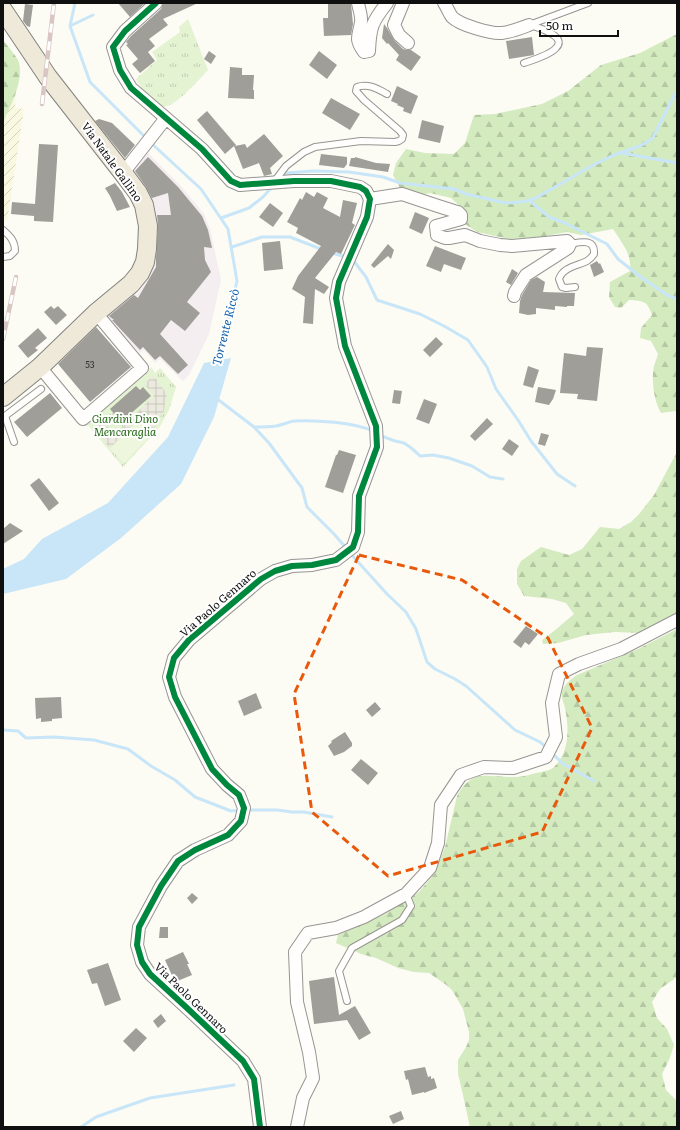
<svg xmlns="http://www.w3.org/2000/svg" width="680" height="1130" font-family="Literata,serif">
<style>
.industrial{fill:#f4eef1}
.farmland{fill:url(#farmland-furrows)}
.forest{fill:url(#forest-firs)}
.park{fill:url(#park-tufts)}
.pitch{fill:#eef7dd}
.plaza{fill:url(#plaza-grid)}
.water{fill:#c8e6f8}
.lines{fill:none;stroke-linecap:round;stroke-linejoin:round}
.stream{stroke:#c8e6f8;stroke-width:3}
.building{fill:#9f9e99}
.lane-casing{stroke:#969592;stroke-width:8}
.street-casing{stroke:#969592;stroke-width:14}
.primary-casing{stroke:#83837f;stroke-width:20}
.lane{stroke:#fffefd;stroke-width:6}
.street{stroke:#fffefd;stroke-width:12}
.primary{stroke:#eee9d9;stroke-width:18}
.rail-casing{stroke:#d9c5c4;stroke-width:4.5}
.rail{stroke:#fff;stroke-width:3;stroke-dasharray:9;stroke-linecap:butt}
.cycleway-casing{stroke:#fff;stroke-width:8}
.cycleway{stroke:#00873e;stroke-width:6}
.marked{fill:none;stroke:#e8590c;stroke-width:3;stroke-dasharray:8 5;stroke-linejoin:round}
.labels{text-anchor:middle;stroke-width:4;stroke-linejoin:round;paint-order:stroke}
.number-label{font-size:9px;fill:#333332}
.street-label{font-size:11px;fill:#0f0f0f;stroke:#fff}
.park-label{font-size:11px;font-style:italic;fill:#296b1b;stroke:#fff}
.water-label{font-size:12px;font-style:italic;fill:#1061a9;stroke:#fff}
</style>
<defs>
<pattern id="farmland-furrows" width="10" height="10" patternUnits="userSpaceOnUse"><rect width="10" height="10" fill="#f9f8e0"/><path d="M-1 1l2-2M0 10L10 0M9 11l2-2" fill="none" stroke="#d4d3bf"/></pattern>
<pattern id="forest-firs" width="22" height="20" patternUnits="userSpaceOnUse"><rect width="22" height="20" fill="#d4ebc0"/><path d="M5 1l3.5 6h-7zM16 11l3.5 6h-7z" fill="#b5c8a4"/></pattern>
<pattern id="park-tufts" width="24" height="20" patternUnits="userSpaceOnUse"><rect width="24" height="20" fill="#e4f3d2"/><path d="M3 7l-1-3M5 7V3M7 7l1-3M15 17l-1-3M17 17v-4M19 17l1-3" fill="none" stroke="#c2cfb3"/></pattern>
<pattern id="plaza-grid" width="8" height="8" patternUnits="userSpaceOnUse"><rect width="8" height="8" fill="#eceadf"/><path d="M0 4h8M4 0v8" fill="none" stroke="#c9c8be"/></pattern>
</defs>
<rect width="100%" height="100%" fill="#fcfbf4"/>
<path class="industrial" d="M148,153L180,185L204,214L210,229L221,280L209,334L189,375L183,381L160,359L155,363L144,350L140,353L104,314L132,289L137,294L154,267L152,251L130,173Z"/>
<path class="farmland" d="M16,90L15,108L24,109L7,221L3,219V123Z"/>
<path class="forest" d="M677,34V413L675,411L661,413C654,402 651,379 654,366C655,362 657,358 658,354L651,341L640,338L641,328L652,315C647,300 643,301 629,300L621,308L615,307L609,297L610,282L630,271C632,254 622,243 613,229L581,235L567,232L540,237L509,239L477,232L465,224L467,215L461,207L451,198L430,193L421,195L400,188L393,175L396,163L406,149L425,153L454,154L465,143L474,115L495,114L542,104L568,91L601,65L640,53Z
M3,40C7,46 18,57 19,63C24,81 10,106 3,123Z
M677,452V615L639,633L615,632L586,635L558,643L543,644L542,640L554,631L574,614L566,603L552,599L524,596L517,584V569L521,561L541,547L569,555L582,549L600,527L619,529L631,522L640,513L654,495Z
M677,629V977L660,989L652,1002L657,1018L667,1029L674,1045L669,1060L662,1074L666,1090L677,1101V1127H470L458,1073V1060L466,1047L469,1040V1032L463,1009L455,995L451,989L445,984L429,973L414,972L398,968L376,958L361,954L336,943L338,935L385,914L419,892L435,873L445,847L457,796C473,767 488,778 515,777C522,777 529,775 536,773C542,772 548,771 553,768C570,753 569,727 565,708C564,703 561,698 562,693C563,685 571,679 577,675L638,649Z"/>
<path class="park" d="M188,19L208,70C199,79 171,114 157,106C150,101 140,86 136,79L157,60L152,52L180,32L179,27Z
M151,367L155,373L160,368L176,387L169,410L159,428L123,467L87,424Z"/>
<path class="pitch" d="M139,420L153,433L124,463L110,449Z"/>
<path class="plaza" d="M153,375L167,394L165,401L164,412L161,415L153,432L139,418L110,448L93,428L101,419L114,435L154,396L145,384Z"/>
<path class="water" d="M231,358L214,417L181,484L121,538L66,579L3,594V569L24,559L42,539L108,503L168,437L204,363Z"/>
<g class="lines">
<path class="stream" d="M75,3L70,26L90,82L146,138
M70,26L93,15
M150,142L201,189L228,229L237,281L217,364
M622,153L677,163
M280,176L286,173L313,171L349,172L383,177L400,183L454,189L466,194L506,203L521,202L534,199L595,164L614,155L640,146L652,139L677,90
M529,200L549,217L565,223L607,244L618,259L642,278L667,295L677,299
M221,218L249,208L263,197L272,187
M232,247L262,237H290L321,249
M332,253L346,257
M353,260L366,277L377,300L420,314L444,326L468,340L487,367L496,389L518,420L531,441L557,474L575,486
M216,398L254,427L269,443L302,488L307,507L334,534L347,549
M254,427C262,427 269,427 276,426C282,425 288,422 294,421C316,420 353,422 373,431
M379,435L395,441L404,443L410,447L418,454L420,456L433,455L449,458L472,466L490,477L503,479
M350,553L387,594L406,612L416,629L427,662L435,669L455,679L466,686L515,730L540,742L547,748
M3,730L18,731L26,738L54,737L94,740L128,749L151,766L175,780L195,797L231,811L241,810
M551,752L562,763L594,781
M247,810H277L292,812H304L332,817
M81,1127L96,1117L150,1098L234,1085"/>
</g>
<path class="building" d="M118,3H145L130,17Z
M163,3H198L163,19L168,25L149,39L155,46L148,52L155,61L140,73L132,64L138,59L126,45L128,44L126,42L131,36L161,9Z
M328,3H347V4H351L353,24L351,35L324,36L323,18H328Z
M25,4L33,5L30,27L27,26L23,21Z
M384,24L387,28L394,40L403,49L407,50H411L421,57L411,71L396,60L399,55L388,43L387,44L382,38Z
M532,37L534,55L509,59L506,41Z
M209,51L216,56L211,64L204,59Z
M319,51L337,65L327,79L309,65Z
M230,67L242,68V75H254L253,90H254V99L228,98Z
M397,86L418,96L411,114L403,111L404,108L397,105L398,104L391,101Z
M331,98L360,114L350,130L322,113Z
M207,111L236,145L235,146L245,144L247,148L264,134L283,156L270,168L272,174L264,176L259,163L243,169L234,146L225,154L197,120Z
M99,119L112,123L135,145L125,158L95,121Z
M422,120L444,126L440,143L418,138Z
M39,144L58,145L53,222L34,221V216L11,214L12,202L35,204Z
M321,154L347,157V164L344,168L319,165Z
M148,157L178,187L202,216L208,230L212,248L204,247L205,260L211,272L187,302L200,313L185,331L171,320L160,334L188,365L178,374L160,356L155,360L143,347L140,350L112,320H114L109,316L134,295L138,298L156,267V259L158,226L157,215H171L168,193L152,198L146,187L135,171Z
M355,157L376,163L390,164L388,172L349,166L351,158H355Z
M115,183L122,192L130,207L117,211L110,196L105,188Z
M306,192L314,197L317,192L328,198L323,208L340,217L343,200L357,203L352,223L355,225L341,254L336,252L315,278L329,287L324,294L315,289L313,324L303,323L305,297L292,289L298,276L321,246L296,233L298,228L287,222L300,198L302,200Z
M270,203L283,213L273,227L259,217Z
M415,212L429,218L422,234L409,228Z
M280,241L283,269L264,271L262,243Z
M388,244L394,250L391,259L388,256L374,268L371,265Z
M435,246L466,258L461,270L444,264L441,272L426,266Z
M597,261L599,264L600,263L604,272L594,277L590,265Z
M512,269L518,273L511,285L506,282Z
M537,277L545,282L543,292L575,293L574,306H567V307L555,306V310L536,308V314L528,315L519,313L520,301L522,295L531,280Z
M51,306L54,309L58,306L67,315L56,325L44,312Z
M96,327L131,367L90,402L58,364Z
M38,328L47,338L35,348L38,350L28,358L18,346Z
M436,337L443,344L430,357L423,350Z
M587,347L603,348L597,401L577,399L578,394L560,393L564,353L586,356Z
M528,366L539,370L533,388L523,385Z
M136,386L140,390L143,387L151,396L121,422L110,409Z
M538,387L556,390L553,399L549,405L535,402Z
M394,390L402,391L400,404L392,403Z
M50,393L62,408L27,437L14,422Z
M424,399L437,404L429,424L416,419Z
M487,418L493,424L475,441L470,436Z
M541,433L549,435L545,446L538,444Z
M509,439L519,446L512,456L502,449Z
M339,450L356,455L343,493L325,487L336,455H337Z
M39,478L59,503L49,511L30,485Z
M10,523L23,531L3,544V529Z
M526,626L538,634L529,645L525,642L521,648L513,642Z
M256,693L262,708L244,716L238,701Z
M61,697L62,718L52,719V721L41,722V718L36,719L35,698Z
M375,702L381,709L372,717L366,710Z
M345,732L352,743V746L344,752L334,756L328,746L332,742L331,741Z
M361,759L378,773L368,785L351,770Z
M192,893L198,898L192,904L187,898Z
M160,927H168V938H159Z
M183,952L189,964H187L192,975L175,982L165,960Z
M108,963L121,1000L105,1006L97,983L92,984L87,970Z
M334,977L339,1015L355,1006L371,1033L359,1040L347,1020L314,1024L309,981Z
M161,1014L166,1021L158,1028L153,1021Z
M136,1028L147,1038L134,1052L123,1041Z
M425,1067L428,1077L431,1076V1079L434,1078L437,1088L424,1093V1092L412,1095L408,1079L406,1080L404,1071Z
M401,1111L404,1119L393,1124L389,1116Z"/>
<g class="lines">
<g class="lane-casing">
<path id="lane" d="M529,25L588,3
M524,63C533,60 550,55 556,48C568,36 537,27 529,25
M274,182L286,166L304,152L315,147L361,141L395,142L399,141L402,139L403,135L400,131L364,100L356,91L357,87C368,83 378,89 387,94
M3,230C10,236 15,241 15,251L10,256L3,257
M570,244C581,242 595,238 594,254C592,257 590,259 587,261C577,266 563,267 559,279L562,287L566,288L575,287
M14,442L5,416L41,389
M347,1001L339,971L352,948L402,920L411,906L406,894"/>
</g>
<g class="street-casing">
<path id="street" d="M156,3L125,31L113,47L120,70L131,88L202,149L231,181L240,185L294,181H331L360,187L366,191L370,199L367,217L339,282L336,298L345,346L376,426L377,447L359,496L358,532L353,547L336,560L312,565L292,566L275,571L261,579L189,640L174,658L169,677L175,697L212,769L227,785L239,795L244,808L241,821L228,835L195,850L178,861L161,886L139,927L137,945L142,962L150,974L187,1008L243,1061L254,1079L260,1127
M358,3C359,9 362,16 361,22C359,36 354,38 364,52L369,51C370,27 372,22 387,3
M403,3L394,25L399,35L408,43
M444,3C447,7 449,13 452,17C460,25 491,34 502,33C511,32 521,28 529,25
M123,173L166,118
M370,199L402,194L438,206L454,211L458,212L461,215V219L436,226L437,235L445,238H449L465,235L480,241L500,245L512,246L567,241L570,244L568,248L526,275L515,292L514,296
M40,367L83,419L142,368L96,313
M297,1127L303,1098L313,1078L309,1052L297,1002L295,952L308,933L336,928L364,917L406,894L430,868L438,843L441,805L461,775L484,767L513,768L546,757L556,737L552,703L559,674L579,664L621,649L677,620"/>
</g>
<g class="primary-casing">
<path id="primary" d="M3,10L48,77L123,173L138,193L144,205L148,226L147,249L145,262L140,273L131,284L96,313L40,367L3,397"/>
</g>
<use href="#lane" class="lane"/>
<use href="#street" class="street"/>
<use href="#primary" class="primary"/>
<g class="rail-casing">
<path id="rail" d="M42,104L54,3
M3,339L16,277"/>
</g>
<use href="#rail" class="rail"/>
<g class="cycleway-casing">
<path id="cycleway" d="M156,3L125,31L113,47L120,70L131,88L202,149L231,181L240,185L294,181H331L360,187L366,191L370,199L367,217L339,282L336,298L345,346L376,426L377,447L359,496L358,532L353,547L336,560L312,565L292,566L275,571L261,579L189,640L174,658L169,677L175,697L212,769L227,785L239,795L244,808L241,821L228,835L195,850L178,861L161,886L139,927L137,945L142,962L150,974L187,1008L243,1061L254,1079L260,1127"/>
</g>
<use href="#cycleway" class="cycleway"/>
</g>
<path class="marked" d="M359,555L462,580L548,638L592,728L542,832L388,876L312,812L294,694Z"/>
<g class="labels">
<g class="number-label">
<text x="90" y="368">53</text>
</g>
<g class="street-label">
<text transform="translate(112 162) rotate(54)" y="4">Via Natale Gallino</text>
<text transform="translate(218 603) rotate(-41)" y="4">Via Paolo Gennaro</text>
<text transform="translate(191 998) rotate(44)" y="4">Via Paolo Gennaro</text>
</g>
<g class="park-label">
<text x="125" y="423">Giardini Dino<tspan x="125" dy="13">Mencaraglia</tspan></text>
</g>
<g class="water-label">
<text transform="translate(226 327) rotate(-76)" y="4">Torrente Riccò</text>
</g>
</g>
<rect width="680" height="1130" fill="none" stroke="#0f0f0f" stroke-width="8"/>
<path d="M540 30v6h78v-6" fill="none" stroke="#0f0f0f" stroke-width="2"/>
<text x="546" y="30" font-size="12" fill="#0f0f0f" stroke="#ffffff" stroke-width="3" paint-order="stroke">50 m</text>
</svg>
